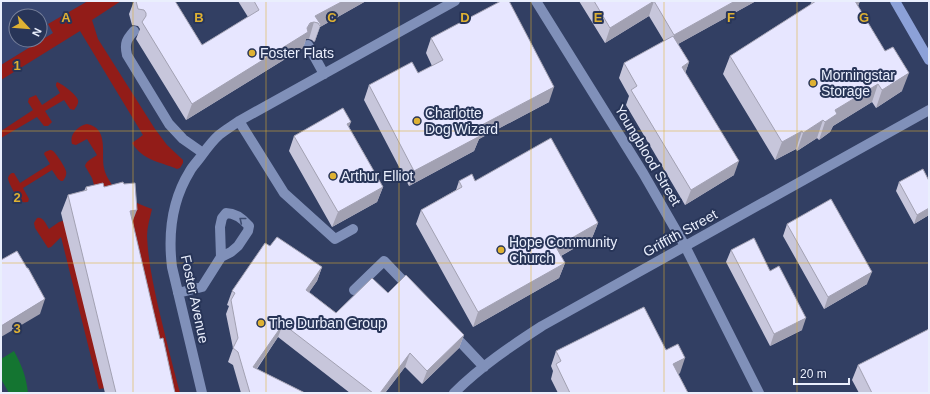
<svg xmlns="http://www.w3.org/2000/svg" width="930" height="394" font-family="Arial,sans-serif">
<style>
.built{fill:#374671;fill-rule:evenodd}
.green{fill:#921c18}
.water{fill:#147531}
.lines{fill:none;stroke-linecap:round;stroke-linejoin:round}
.minor{stroke:#8090b9;stroke-width:10}
.major{stroke:#8ca1d8;stroke-width:10}
.wall{fill:#c7c6db}
.shaded-wall{fill:#a2a1b2}
.building{fill:#e7e6ff;stroke:#a2a1b2}
.oneway{stroke:#3e4c70}
.grid{fill:none;stroke:#deb133;stroke-width:1;stroke-opacity:0.55}
.poi-dot{fill:#deb133;stroke:#283558;stroke-width:1.5}
.labels{text-anchor:middle;stroke-width:4;stroke-linejoin:round;paint-order:stroke}
.poi-label{font-size:14px;fill:#eaeffd;stroke:#283558;text-anchor:start}
.street-label{font-size:14px;fill:#eaeffd;stroke:#283558}
.grid-label{font-size:13px;text-anchor:middle;font-weight:bold;fill:#deb133;stroke:#283558;stroke-width:4;stroke-linejoin:round;paint-order:stroke}
</style>
<rect width="100%" height="100%" fill="#323f63"/>
<path class="built" d="M1,1H88L49,24L54,33L1,65ZM16,16H40V40H16Z"/>
<path class="green" d="M88,1H121L92,20L98,39L155,129L167,145L183,160V163L180,168L177,169C158,161 144,161 132,143L143,135L80,31L1,80V65L53,33L48,24Z
M57,82C62,84 76,94 78,100C79,104 76,107 74,110L70,109L64,100L45,111L52,122L48,126H44L37,117L1,138V131L33,110L28,102L29,98L36,95L42,105L60,93L56,86V84Z
M87,124C109,128 101,153 104,168C105,174 109,180 112,185C121,197 138,204 152,209C150,218 147,227 147,236C148,260 153,283 158,306C165,335 172,364 180,393H107L106,388L99,389L61,237L51,247L48,248L35,228L34,223L37,218C43,216 46,224 49,229L59,222L113,206L96,192L92,178L85,166C86,161 93,158 97,155L87,139L76,145L72,144C69,134 78,126 87,124Z
M50,150C51,150 52,150 53,151C56,153 65,167 66,171C67,175 65,178 63,181H61L58,179L52,170L23,188L29,199L28,202C24,202 24,203 21,201C17,199 8,182 8,178C9,175 10,174 12,173H14L20,183L50,164L44,154L45,152Z"/>
<path class="water" d="M14,351C22,366 26,376 28,393H9L1,379V359Z"/>
<g class="lines">
<path class="minor" d="M536,1L643,173L685,246L759,393
M134,31C127,39 124,43 127,55L169,124L183,139L203,153
M308,45L324,74
M239,121L284,193L335,239L353,229
M354,290L384,261L410,288
M178,293L202,287L221,257L231,252L238,246L248,231L249,226C243,219 236,213 226,213L222,218L220,227L221,257
M451,332L484,367
M202,393L172,267C168,234 172,200 190,171C192,167 196,163 199,159C205,151 211,142 219,135C225,130 232,126 239,121L455,1
M454,393C480,367 511,346 542,326L929,110"/>
<path class="major" d="M895,1L929,60"/>
</g>
<path class="wall" d="M134,1H175L202,45L248,17L238,1H366L320,27L315,41L314,42L312,40L309,39H306L303,48L186,120L136,39L140,29L138,26L132,25L129,14Z
M579,1H756L678,44L689,62L685,73L734,175L685,205L626,105L629,96L619,78L624,63L664,41L649,16L605,43Z
M812,1H860L858,6L902,91L876,108L872,102L833,126L830,132L819,140L817,138L797,151L796,149L775,160L723,74L730,56L810,5Z
M431,38L549,102L479,139L474,151L409,186L364,100L369,85L418,73L432,66L426,53Z
M349,127L383,187L377,202L332,227L289,151L294,136Z
M459,181H475L598,223L592,238L561,256L565,263L559,278L473,327L416,224L421,210L456,190Z
M929,181V215L914,224L896,191L899,182Z
M86,187H104L132,222L160,339L175,393H105L61,213L68,195L84,191Z
M787,224L867,284L824,309L783,236Z
M270,246L322,267L317,281L309,292L336,313L388,293L464,335L459,348L422,384L405,367L385,393H350L278,337L257,369L305,393H241L233,365L228,362L233,348L226,314L229,306L227,305L232,291Z
M731,250L770,271L802,330L770,346L726,262Z
M666,350L680,373L678,374L688,393H558L551,379L553,371L551,366L556,351Z
M858,365L929,393H859L852,380Z"/>
<path class="shaded-wall" d="M343,1H366L320,27L315,41L314,42L320,26L318,23L314,22L309,39H306L303,48L186,120L192,104L307,28L315,16Z
M654,1L649,16L605,43L610,28Z
M735,1H756L669,49L674,35Z
M854,1H860L855,14Z
M689,62L684,77L682,67Z
M909,73L902,91L876,108L882,90Z
M878,84L872,102L833,126L830,132L819,140L825,122L835,110Z
M554,87L549,102L479,139L474,151L409,186L414,171L478,127Z
M823,120L817,138L797,151L803,133Z
M351,122L345,137L347,124Z
M802,131L796,149L775,160L782,142Z
M739,161L734,175L685,205L691,190Z
M383,187L377,202L332,227L338,212Z
M929,208V215L914,224L917,215Z
M137,210L130,228V211Z
M598,223L592,238L550,262L556,247Z
M565,263L559,278L473,327L478,312Z
M322,267L317,281L301,304L306,290Z
M872,272L867,284L824,309L828,297Z
M45,299L40,314L1,337V326Z
M806,318L802,330L770,346L774,334Z
M283,324L278,337L248,381L253,367Z
M464,335L459,348L422,384L427,371Z
M410,353L405,367L385,393H380Z
M685,358L680,373L668,379L673,364Z"/>
<path class="building" d="M136,1H175L202,45L259,10L254,1H343L315,16L321,25L320,26L318,23L314,22L310,23L307,28L308,32L192,104L142,22L146,16V13L144,10L138,9Z
M501,1H509L554,87L478,127L480,136L414,171L369,85L412,62L418,73L443,60L431,38Z
M594,1H735L674,35L654,1L610,28Z
M816,1H855L885,51L893,47L909,73L882,90L878,84L835,110L837,114L825,122L823,120L803,133L802,131L782,142L730,56Z
M673,36L689,62L682,67L739,161L691,190L631,90L637,86L624,63Z
M343,108L351,122L347,124L383,187L338,212L294,136Z
M551,138L598,223L556,247L565,263L478,312L421,210L462,187L459,181L472,174L475,181Z
M923,169L929,181V208L917,215L899,182Z
M123,182L124,184L135,183L137,210L130,211L160,339L163,338L175,393H116L68,195L87,190L86,187L103,183L104,187Z
M831,199L872,272L828,297L787,224Z
M277,237L322,267L306,290L336,313L372,278L388,293L406,275L464,335L427,371L410,353L380,393H373L283,324L253,367L305,393H250L238,352L233,348L238,338L231,300L235,293L232,291L265,243L270,246Z
M754,238L770,271L779,266L806,318L774,334L731,250Z
M17,251L27,268H28L45,299L1,326V260Z
M644,307L666,350L678,344L685,358L673,364L688,393H570L556,364L561,361L556,351Z
M929,329V393H872L858,365Z"/>
<defs><path id="oneway-chevron" d="M-2-3.5L2.5 0L-2 3.5" fill="none" stroke-width="1.6" stroke-linecap="round" stroke-linejoin="round"/></defs>
<use class="oneway" href="#oneway-chevron" transform="translate(242 220) rotate(-141)"/>
<path class="grid" d="M133,1V393M266,1V393M399,1V393M531,1V393M664,1V393M797,1V393M1,131H929M1,263H929"/>
<g class="poi-dot">
<circle cx="252" cy="53" r="4"/>
<circle cx="813" cy="83" r="4"/>
<circle cx="417" cy="121" r="4"/>
<circle cx="333" cy="176" r="4"/>
<circle cx="501" cy="250" r="4"/>
<circle cx="261" cy="323" r="4"/>
</g>
<g class="labels">
<g class="poi-label">
<text x="260" y="58">Foster Flats</text>
<text x="821" y="80">Morningstar<tspan x="821" dy="16">Storage</tspan></text>
<text x="425" y="118">Charlotte<tspan x="425" dy="16">Dog Wizard</tspan></text>
<text x="341" y="181">Arthur Elliot</text>
<text x="509" y="247">Hope Community<tspan x="509" dy="16">Church</tspan></text>
<text x="269" y="328">The Durban Group</text>
</g>
<g class="street-label">
<text transform="translate(648 155) rotate(59)" y="5">Youngblood Street</text>
<text transform="translate(680 233) rotate(-29)" y="5">Griffith Street</text>
<text transform="translate(195 299) rotate(78)" y="5">Foster Avenue</text>
</g>
</g>
<g class="grid-label">
<text x="66" y="22">A</text>
<text x="199" y="22">B</text>
<text x="332" y="22">C</text>
<text x="465" y="22">D</text>
<text x="598" y="22">E</text>
<text x="731" y="22">F</text>
<text x="864" y="22">G</text>
<text x="17" y="70">1</text>
<text x="17" y="202">2</text>
<text x="17" y="333">3</text>
</g>
<rect width="930" height="394" fill="none" stroke="#eaeffd" stroke-width="4"/>
<g transform="translate(28 28) rotate(116)"><circle r="19" fill="#283558" stroke="#767f9a"/>
<path d="M0-3L7 15L0 10L-7 15Z" fill="#deb133"/>
<text y="-6" font-size="11" font-weight="bold" text-anchor="middle" fill="#eaeffd">N</text>
</g>
<path d="M794 378v6h55v-6" fill="none" stroke="#eaeffd" stroke-width="2"/>
<text x="800" y="378" font-size="12" fill="#eaeffd" stroke="#283558" stroke-width="3" paint-order="stroke">20 m</text>
</svg>
